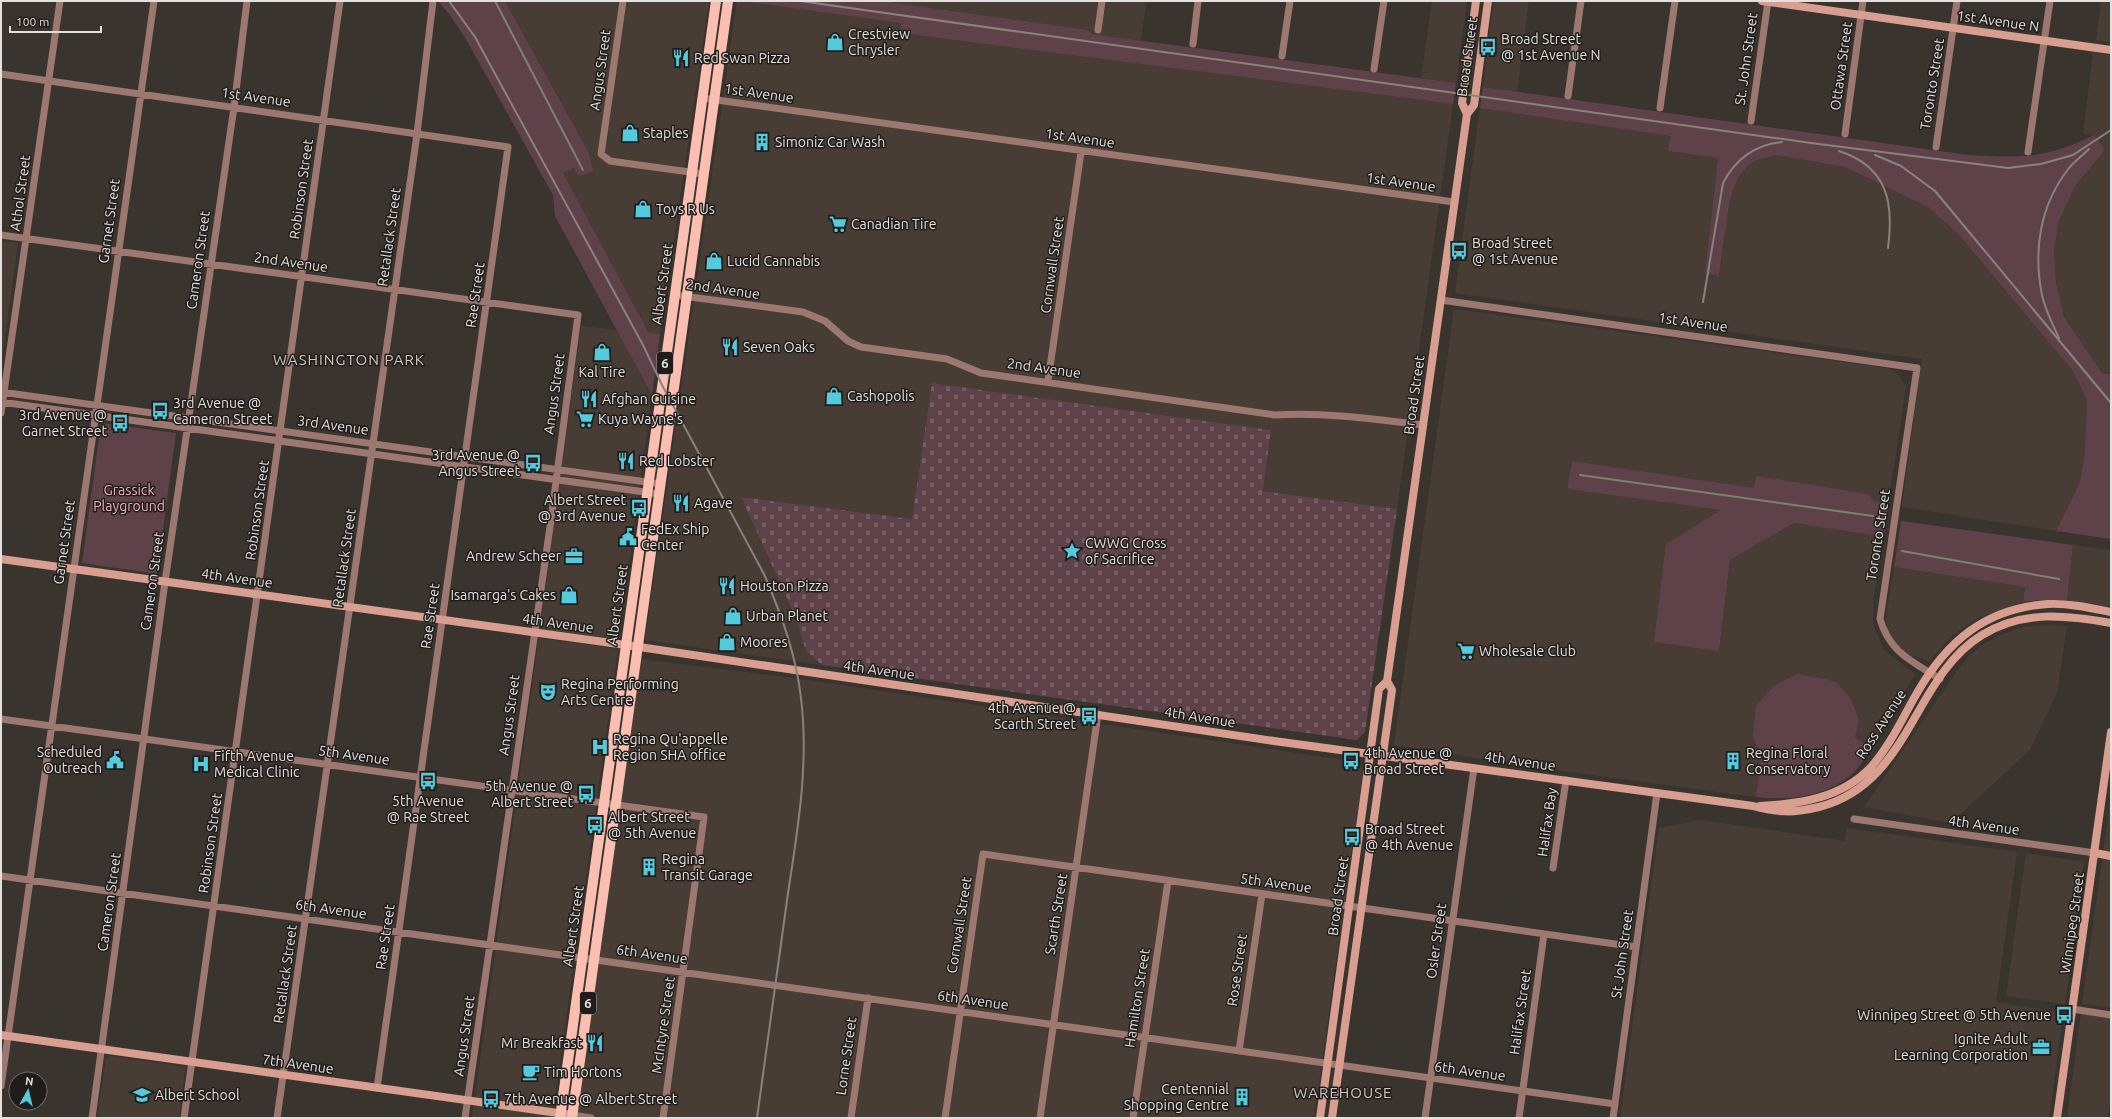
<svg xmlns="http://www.w3.org/2000/svg" width="2112" height="1119" font-family="Ubuntu,sans-serif">
<style>
.built{fill:#483d34}
.green{fill:#5f4249}
.cemetery{fill:url(#cemetery-stones)}
.lines{fill:none;stroke-linecap:round;stroke-linejoin:round}
.stream{stroke:#7c826c;stroke-width:2}
.street{stroke:#9d7870;stroke-width:7}
.secondary{stroke:#d89e90;stroke-width:8}
.primary{stroke:#fbbfb1;stroke-width:10}
.rail{stroke:#88837f;stroke-width:2}
.labels{text-anchor:middle;stroke-width:3;stroke-linejoin:round;paint-order:stroke}
.shield{fill:#1f1c1a;stroke:#a8a5a2;stroke-width:1}
.shield-label{font-size:13px;font-weight:bold;fill:#e3e0dd}
.street-label{font-size:14px;fill:#e3e0dd;stroke:#1f1c1a}
.poi-label{font-size:14px;fill:#e3e0dd;stroke:#1f1c1a;text-anchor:start}
.park-label{font-size:14px;fill:#f0b0bf;stroke:#1f1c1a}
.neighbourhood-label{font-size:15px;letter-spacing:1px;fill:#d0c9c3;stroke:#1f1c1a}
</style>
<defs>
<pattern id="cemetery-stones" width="16" height="16" patternUnits="userSpaceOnUse"><rect width="16" height="16" fill="#5f4249"/><path d="M2 7V4a2 2 0 0 1 4 0v3zM10 15v-3a2 2 0 0 1 4 0v3z" fill="#765d63"/></pattern>
</defs>
<rect width="100%" height="100%" fill="#3a342f"/>
<path class="built" d="M505,1H709L660,334L648,333L562,173L574,168L588,151Z
M737,1L901,23L900,33L1453,104L1397,509L1263,491L1271,430L932,383L912,519L741,497L795,616L806,651L822,665L645,640Z
M882,1H1146L1141,41L1091,34L1088,30Z
M1432,1H1467L1456,83L1421,78Z
M1494,1H1529L1517,92L1483,87Z
M2101,1H2111V43L2096,40Z
M2093,53L2111,55V374L2102,373L2064,317L2056,283L2054,250L2059,221L2075,186L2105,150L2094,135L2083,134Z
M1480,108L1670,136L1668,151L1718,158L1705,274L1719,276L1730,196L1737,177L1750,165L1765,156L1775,155L1845,167L1928,207L1960,236L2073,371L2087,400L2085,451L2080,482L2056,531L1902,507L1922,359L1455,293Z
M1,241L18,243L1,366Z
M1454,309L1887,368L1898,374L1906,387L1888,505L1756,476L1755,488L1572,462L1567,489L1722,510L1719,651L1730,560L1794,523L1884,537L1873,600V624L1884,650L1915,674L1872,748L1855,738L1859,719L1850,697L1753,736L1761,758L1756,797L1519,765L1394,745Z
M581,326L617,330L652,395L619,640L540,629Z
M2073,545L2111,550V609L2067,600Z
M1894,567L2025,587L2023,602L1978,618L1949,638L1929,662L1904,652L1887,631V612Z
M2047,625L2067,626L2057,693L2030,750L1951,823L1864,807L1957,671L1969,656L1985,643L2004,634L2023,627Z
M539,638L618,649L552,1118H472Z
M640,659L787,677L1357,762L1360,765L1363,772L1314,1118H577Z
M2111,796V1008L2082,1004Z
M1701,820L1845,841L1847,828L2017,852L1996,1002L2060,1012V1016H2063L2049,1118H1620L1659,828Z
M2026,853L2084,862L2065,1004L2006,996Z
M2081,1013L2111,1017V1096L2108,1118H2067Z
M110,1056L180,1066L185,1068L179,1118H97L106,1059Z"/>
<path class="green" d="M438,1H505L588,151L593,171L579,176L574,168L563,173L648,332L660,334L652,395L555,216L553,195L467,41L450,15Z
M740,1H882L1088,30L1091,34L1456,83L1453,104L900,33L901,23Z
M1483,87L1968,155C2019,158 2047,159 2094,135L2105,150L2075,186L2059,221L2054,250L2056,283L2064,317L2102,373L2111,374V539L2056,531L2080,482L2085,451L2087,400L2073,371L1960,236L1928,207L1845,167L1775,155C1735,161 1730,193 1726,227C1723,243 1721,260 1719,276L1705,274L1718,158L1668,151L1670,136L1480,108Z
M101,423L176,433L157,574L82,563Z
M1572,461L1754,488L1756,476L1868,494L1874,501L1888,505L1884,537L1794,523L1730,560L1719,651L1654,642L1666,544L1721,510L1567,489Z
M1901,521L2073,545L2067,600H2040L2023,602L2025,587L1894,567Z
M1797,674L1834,681L1850,697L1859,719L1855,738L1872,748C1865,757 1859,768 1851,775C1825,797 1788,801 1756,797L1761,758L1753,736L1756,706L1774,686Z"/>
<path class="cemetery" d="M932,383L1271,430L1263,491L1397,509L1365,732L1357,740L822,665L806,651L795,616L741,497L912,519Z"/>
<g class="lines">
<path class="stream" d="M495,1L583,170
M1580,475L1873,516
M1902,551L2059,579"/>
<path class="street" d="M623,1L601,154L610,161L704,174
M1098,30L1102,1
M1193,44L1198,1
M1282,56L1290,1
M1374,69L1384,1
M1,74L508,147L377,1088
M1568,96L1581,1
M702,98L1454,202
M1660,108L1675,1
M1751,121L1768,1
M1845,134L1863,1
M1936,147L1957,1
M2028,152L2050,1
M1,235L578,315L550,527L465,1118
M675,295L803,312L825,321L848,341L861,347L947,359L981,373L1275,415C1325,412 1373,419 1423,425
M1441,300L1917,368L1880,619C1890,653 1912,661 1940,679
M1048,381L1081,152
M1,392L661,484
M1,402L659,494
M1,413L60,1
M1,719L704,817L663,1118
M1854,819L2095,853
M1553,868L1566,780
M1,876L1615,1104
M2072,1009L2111,1015
M1239,1051L1262,894
M1,1086L154,1
M572,1115L591,1118
M92,1118L165,582L234,107L247,1
M184,1118L340,1
M277,1118L417,134L433,1
M851,1118L868,998
M945,1118L983,854L1636,947
M1040,1118L1098,714
M1133,1118L1168,881
M1425,1118L1474,768
M1519,1118L1544,934
M1613,1118L1657,793"/>
<path class="secondary" d="M1762,1L2111,50
M1467,114L1462,103L1476,1
M1,559L626,645L1274,741L1753,806C1778,813 1794,813 1819,807C1911,783 1912,678 1982,635C2022,610 2066,615 2111,623
M1760,806C1800,804 1842,798 1871,767C1890,746 1903,717 1917,693C1947,641 1986,608 2048,604C2069,603 2091,608 2111,612
M2095,853L2111,856
M1,1035L572,1115
M1320,1118L1379,689L1387,681L1467,114L1474,105L1488,1
M1332,1118L1392,690L1387,681
M2057,1118L2111,732"/>
<path class="primary" d="M560,1118L716,1
M572,1118L728,1"/>
<path class="rail" d="M449,1L475,37L643,345L662,385L764,574C781,614 796,654 801,698C809,764 798,828 788,893C778,968 768,1043 757,1118
M800,1L1811,143L2008,168L2041,164L2073,155L2111,130
M1839,151C1888,167 1894,203 1888,248
M1875,155L1901,166L1935,191L2111,403
M1703,302L1723,183C1735,160 1755,144 1782,142
M2059,338C2053,325 2045,310 2042,295C2033,250 2040,205 2069,168C2075,161 2083,155 2089,149"/>
</g>
<defs>
<g id="shop-bare" transform="scale(1.38)"><path d="M-5-2.5h2.3a2.7 3.5 0 0 1 5.4 0H5L5.5 6h-11ZM-1.5-2.5h3a1.5 2.3 0 0 0-3 0Z" fill="#54cadd" stroke="#1f1c1a" stroke-width="2.5" paint-order="stroke"/></g>
<g id="bus-bare" transform="scale(1.38)"><path d="M-5-6H5V4H4V6H2V4H-2V6H-4V4H-5ZM-3.5-4V0h7V-4ZM-3.5 1.2v1.5H-2V1.2ZM2 1.2v1.5H3.5V1.2Z" fill="#54cadd" stroke="#1f1c1a" stroke-width="2.5" paint-order="stroke"/></g>
<g id="restaurant-bare" transform="scale(1.38)"><path d="M-5-6h1v4h1v-4h1v4h1v-4h1v5L-1.5 .5V6h-2V.5L-5-1ZM5-6V6H3V1.5H1.5Q1.5-4 5-6Z" fill="#54cadd" stroke="#1f1c1a" stroke-width="2.5" paint-order="stroke"/></g>
<g id="building-bare" transform="scale(1.38)"><path d="M-4-6H4V6H1V3H-1V6H-4ZM-2.5-4.3h1.7v1.8h-1.7ZM.8-4.3h1.7v1.8H.8ZM-2.5-1h1.7V.8h-1.7ZM.8-1h1.7V.8H.8Z" fill="#54cadd" stroke="#1f1c1a" stroke-width="2.5" paint-order="stroke"/></g>
<g id="supermarket-bare" transform="scale(1.38)"><path d="M-6-5.5h2.5l.6 2H6L4.5 2H-2.5L-4.4-4H-6ZM-1.5 3.2a1.3 1.3 0 1 0 .1 0ZM3 3.2a1.3 1.3 0 1 0 .1 0Z" fill="#54cadd" stroke="#1f1c1a" stroke-width="2.5" paint-order="stroke"/></g>
<g id="civic-bare" transform="scale(1.38)"><path d="M-.6-6.5H3V-4.5H.6V-3L4-1V1h2V6H-6V1h2V-1L-.6-3ZM-1.2 2.5V6h2.4V2.5Z" fill="#54cadd" stroke="#1f1c1a" stroke-width="2.5" paint-order="stroke"/></g>
<g id="sight-bare" transform="scale(1.38)"><path d="M0-6L1.8-2.2L6-1.7L2.9 1.2L3.7 5.4L0 3.3L-3.7 5.4L-2.9 1.2L-6-1.7L-1.8-2.2Z" fill="#54cadd" stroke="#1f1c1a" stroke-width="2.5" paint-order="stroke"/></g>
<g id="office-bare" transform="scale(1.38)"><path d="M-6-3h4V-5.5h4V-3h4V5H-6ZM-1-4.5V-3h2v-1.5ZM-6 0V1H6V0Z" fill="#54cadd" stroke="#1f1c1a" stroke-width="2.5" paint-order="stroke"/></g>
<g id="theatre-bare" transform="scale(1.38)"><path d="M-5-5.5Q0-4 5-5.5V0Q5 5 0 6Q-5 5-5 0ZM-3.3-2.5H-1v1.5H-3.3ZM1-2.5H3.3v1.5H1ZM-2.8 1Q0 5.5 2.8 1Z" fill="#54cadd" stroke="#1f1c1a" stroke-width="2.5" paint-order="stroke"/></g>
<g id="hospital-bare" transform="scale(1.38)"><path d="M-5-5h3v3.5h4V-5h3V5h-3V1.5h-4V5h-3Z" fill="#54cadd" stroke="#1f1c1a" stroke-width="2.5" paint-order="stroke"/></g>
<g id="cafe-bare" transform="scale(1.38)"><path d="M-5.5-4.5H6V0H3Q3 3.5 0 3.5H-2.5Q-5.5 3.5-5.5 0ZM3-3.2v2h1.7v-2ZM-6 4.5H4V6H-6Z" fill="#54cadd" stroke="#1f1c1a" stroke-width="2.5" paint-order="stroke"/></g>
<g id="school-bare" transform="scale(1.38)"><path d="M0-5L7-2L0 1L-7-2ZM-4 1L0 2.5L4 1V4Q0 6-4 4Z" fill="#54cadd" stroke="#1f1c1a" stroke-width="2.5" paint-order="stroke"/></g>
</defs>
<g fill-rule="evenodd">
<use href="#shop-bare" x="835" y="42"/>
<use href="#bus-bare" x="1488" y="47"/>
<use href="#restaurant-bare" x="681" y="58"/>
<use href="#shop-bare" x="630" y="133"/>
<use href="#building-bare" x="762" y="142"/>
<use href="#shop-bare" x="643" y="209"/>
<use href="#supermarket-bare" x="838" y="224"/>
<use href="#bus-bare" x="1459" y="251"/>
<use href="#shop-bare" x="714" y="261"/>
<use href="#restaurant-bare" x="730" y="347"/>
<use href="#shop-bare" x="602" y="352"/>
<use href="#shop-bare" x="834" y="396"/>
<use href="#restaurant-bare" x="589" y="399"/>
<use href="#bus-bare" x="160" y="411"/>
<use href="#supermarket-bare" x="585" y="419"/>
<use href="#bus-bare" x="120" y="423"/>
<use href="#restaurant-bare" x="626" y="461"/>
<use href="#bus-bare" x="533" y="463"/>
<use href="#restaurant-bare" x="681" y="503"/>
<use href="#bus-bare" x="639" y="508"/>
<use href="#civic-bare" x="628" y="537"/>
<use href="#sight-bare" x="1072" y="551"/>
<use href="#office-bare" x="574" y="556"/>
<use href="#restaurant-bare" x="727" y="586"/>
<use href="#shop-bare" x="569" y="595"/>
<use href="#shop-bare" x="733" y="616"/>
<use href="#shop-bare" x="727" y="642"/>
<use href="#supermarket-bare" x="1466" y="651"/>
<use href="#theatre-bare" x="548" y="692"/>
<use href="#bus-bare" x="1089" y="716"/>
<use href="#hospital-bare" x="600" y="747"/>
<use href="#civic-bare" x="115" y="760"/>
<use href="#bus-bare" x="1351" y="761"/>
<use href="#building-bare" x="1733" y="761"/>
<use href="#hospital-bare" x="201" y="764"/>
<use href="#bus-bare" x="428" y="781"/>
<use href="#bus-bare" x="586" y="794"/>
<use href="#bus-bare" x="595" y="825"/>
<use href="#bus-bare" x="1352" y="837"/>
<use href="#building-bare" x="649" y="867"/>
<use href="#bus-bare" x="2064" y="1015"/>
<use href="#restaurant-bare" x="595" y="1043"/>
<use href="#office-bare" x="2041" y="1047"/>
<use href="#cafe-bare" x="531" y="1072"/>
<use href="#school-bare" x="142" y="1095"/>
<use href="#building-bare" x="1242" y="1097"/>
<use href="#bus-bare" x="491" y="1099"/>
</g>
<g class="labels">
<g class="shield">
<rect x="657" y="352" width="16" height="22" rx="3"/>
<rect x="580" y="992" width="16" height="22" rx="3"/>
</g>
<g class="shield-label">
<text x="665" y="368">6</text>
<text x="588" y="1008">6</text>
</g>
<g class="street-label">
<text transform="translate(1998 21) rotate(8)" y="5">1st Avenue N</text>
<text transform="translate(1467 57) rotate(-82)" y="5">Broad Street</text>
<text transform="translate(1746 59) rotate(-82)" y="5">St. John Street</text>
<text transform="translate(1841 66) rotate(-82)" y="5">Ottawa Street</text>
<text transform="translate(600 70) rotate(-82)" y="5">Angus Street</text>
<text transform="translate(1932 84) rotate(-81)" y="5">Toronto Street</text>
<text transform="translate(759 93) rotate(8)" y="5">1st Avenue</text>
<text transform="translate(256 97) rotate(8)" y="5">1st Avenue</text>
<text transform="translate(1080 138) rotate(8)" y="5">1st Avenue</text>
<text transform="translate(1401 182) rotate(8)" y="5">1st Avenue</text>
<text transform="translate(301 189) rotate(-82)" y="5">Robinson Street</text>
<text transform="translate(20 193) rotate(-82)" y="5">Athol Street</text>
<text transform="translate(109 221) rotate(-82)" y="5">Garnet Street</text>
<text transform="translate(389 237) rotate(-82)" y="5">Retallack Street</text>
<text transform="translate(198 260) rotate(-82)" y="5">Cameron Street</text>
<text transform="translate(291 262) rotate(8)" y="5">2nd Avenue</text>
<text transform="translate(1052 265) rotate(-82)" y="5">Cornwall Street</text>
<text transform="translate(662 284) rotate(-82)" y="5">Albert Street</text>
<text transform="translate(723 289) rotate(8)" y="5">2nd Avenue</text>
<text transform="translate(475 295) rotate(-82)" y="5">Rae Street</text>
<text transform="translate(1693 322) rotate(8)" y="5">1st Avenue</text>
<text transform="translate(1044 368) rotate(8)" y="5">2nd Avenue</text>
<text transform="translate(554 394) rotate(-82)" y="5">Angus Street</text>
<text transform="translate(1414 395) rotate(-82)" y="5">Broad Street</text>
<text transform="translate(333 425) rotate(8)" y="5">3rd Avenue</text>
<text transform="translate(257 510) rotate(-82)" y="5">Robinson Street</text>
<text transform="translate(1878 535) rotate(-81)" y="5">Toronto Street</text>
<text transform="translate(64 542) rotate(-82)" y="5">Garnet Street</text>
<text transform="translate(344 558) rotate(-82)" y="5">Retallack Street</text>
<text transform="translate(237 578) rotate(8)" y="5">4th Avenue</text>
<text transform="translate(152 581) rotate(-82)" y="5">Cameron Street</text>
<text transform="translate(617 605) rotate(-82)" y="5">Albert Street</text>
<text transform="translate(430 616) rotate(-82)" y="5">Rae Street</text>
<text transform="translate(558 623) rotate(8)" y="5">4th Avenue</text>
<text transform="translate(879 670) rotate(8)" y="5">4th Avenue</text>
<text transform="translate(509 715) rotate(-82)" y="5">Angus Street</text>
<text transform="translate(1200 717) rotate(9)" y="5">4th Avenue</text>
<text transform="translate(1881 724) rotate(-57)" y="5">Ross Avenue</text>
<text transform="translate(354 755) rotate(8)" y="5">5th Avenue</text>
<text transform="translate(1520 761) rotate(8)" y="5">4th Avenue</text>
<text transform="translate(1547 822) rotate(-82)" y="5">Halifax Bay</text>
<text transform="translate(1984 825) rotate(8)" y="5">4th Avenue</text>
<text transform="translate(210 843) rotate(-82)" y="5">Robinson Street</text>
<text transform="translate(1276 883) rotate(8)" y="5">5th Avenue</text>
<text transform="translate(1338 896) rotate(-82)" y="5">Broad Street</text>
<text transform="translate(109 902) rotate(-82)" y="5">Cameron Street</text>
<text transform="translate(331 909) rotate(8)" y="5">6th Avenue</text>
<text transform="translate(1056 914) rotate(-81)" y="5">Scarth Street</text>
<text transform="translate(2072 923) rotate(-82)" y="5">Winnipeg Street</text>
<text transform="translate(959 925) rotate(-81)" y="5">Cornwall Street</text>
<text transform="translate(573 926) rotate(-82)" y="5">Albert Street</text>
<text transform="translate(385 937) rotate(-82)" y="5">Rae Street</text>
<text transform="translate(1436 941) rotate(-82)" y="5">Osler Street</text>
<text transform="translate(652 954) rotate(8)" y="5">6th Avenue</text>
<text transform="translate(1622 954) rotate(-82)" y="5">St John Street</text>
<text transform="translate(1237 970) rotate(-82)" y="5">Rose Street</text>
<text transform="translate(285 974) rotate(-82)" y="5">Retallack Street</text>
<text transform="translate(1137 998) rotate(-81)" y="5">Hamilton Street</text>
<text transform="translate(973 1000) rotate(8)" y="5">6th Avenue</text>
<text transform="translate(1520 1012) rotate(-82)" y="5">Halifax Street</text>
<text transform="translate(663 1025) rotate(-82)" y="5">McIntyre Street</text>
<text transform="translate(464 1036) rotate(-82)" y="5">Angus Street</text>
<text transform="translate(846 1056) rotate(-82)" y="5">Lorne Street</text>
<text transform="translate(298 1064) rotate(8)" y="5">7th Avenue</text>
<text transform="translate(1470 1071) rotate(8)" y="5">6th Avenue</text>
</g>
<g class="poi-label">
<text x="848" y="39">Crestview<tspan x="848" dy="16">Chrysler</tspan></text>
<text x="1501" y="44">Broad Street<tspan x="1501" dy="16">@ 1st Avenue N</tspan></text>
<text x="694" y="63">Red Swan Pizza</text>
<text x="643" y="138">Staples</text>
<text x="775" y="147">Simoniz Car Wash</text>
<text x="656" y="214">Toys R Us</text>
<text x="851" y="229">Canadian Tire</text>
<text x="1472" y="248">Broad Street<tspan x="1472" dy="16">@ 1st Avenue</tspan></text>
<text x="727" y="266">Lucid Cannabis</text>
<text x="743" y="352">Seven Oaks</text>
<text x="602" y="377" text-anchor="middle">Kal Tire</text>
<text x="847" y="401">Cashopolis</text>
<text x="602" y="404">Afghan Cuisine</text>
<text x="173" y="408">3rd Avenue @<tspan x="173" dy="16">Cameron Street</tspan></text>
<text x="107" y="420" text-anchor="end">3rd Avenue @<tspan x="107" dy="16">Garnet Street</tspan></text>
<text x="598" y="424">Kuya Wayne's</text>
<text x="520" y="460" text-anchor="end">3rd Avenue @<tspan x="520" dy="16">Angus Street</tspan></text>
<text x="639" y="466">Red Lobster</text>
<text x="626" y="505" text-anchor="end">Albert Street<tspan x="626" dy="16">@ 3rd Avenue</tspan></text>
<text x="694" y="508">Agave</text>
<text x="641" y="534">FedEx Ship<tspan x="641" dy="16">Center</tspan></text>
<text x="1085" y="548">CWWG Cross<tspan x="1085" dy="16">of Sacrifice</tspan></text>
<text x="561" y="561" text-anchor="end">Andrew Scheer</text>
<text x="740" y="591">Houston Pizza</text>
<text x="556" y="600" text-anchor="end">Isamarga's Cakes</text>
<text x="746" y="621">Urban Planet</text>
<text x="740" y="647">Moores</text>
<text x="1479" y="656">Wholesale Club</text>
<text x="561" y="689">Regina Performing<tspan x="561" dy="16">Arts Centre</tspan></text>
<text x="1076" y="713" text-anchor="end">4th Avenue @<tspan x="1076" dy="16">Scarth Street</tspan></text>
<text x="613" y="744">Regina Qu'appelle<tspan x="613" dy="16">Region SHA office</tspan></text>
<text x="102" y="757" text-anchor="end">Scheduled<tspan x="102" dy="16">Outreach</tspan></text>
<text x="1364" y="758">4th Avenue @<tspan x="1364" dy="16">Broad Street</tspan></text>
<text x="1746" y="758">Regina Floral<tspan x="1746" dy="16">Conservatory</tspan></text>
<text x="214" y="761">Fifth Avenue<tspan x="214" dy="16">Medical Clinic</tspan></text>
<text x="573" y="791" text-anchor="end">5th Avenue @<tspan x="573" dy="16">Albert Street</tspan></text>
<text x="428" y="806" text-anchor="middle">5th Avenue<tspan x="428" dy="16">@ Rae Street</tspan></text>
<text x="608" y="822">Albert Street<tspan x="608" dy="16">@ 5th Avenue</tspan></text>
<text x="1365" y="834">Broad Street<tspan x="1365" dy="16">@ 4th Avenue</tspan></text>
<text x="662" y="864">Regina<tspan x="662" dy="16">Transit Garage</tspan></text>
<text x="2051" y="1020" text-anchor="end">Winnipeg Street @ 5th Avenue</text>
<text x="2028" y="1044" text-anchor="end">Ignite Adult<tspan x="2028" dy="16">Learning Corporation</tspan></text>
<text x="582" y="1048" text-anchor="end">Mr Breakfast</text>
<text x="544" y="1077">Tim Hortons</text>
<text x="1229" y="1094" text-anchor="end">Centennial<tspan x="1229" dy="16">Shopping Centre</tspan></text>
<text x="155" y="1100">Albert School</text>
<text x="504" y="1104">7th Avenue @ Albert Street</text>
</g>
<g class="park-label">
<text x="129" y="495">Grassick<tspan x="129" dy="16">Playground</tspan></text>
</g>
<g class="neighbourhood-label">
<text x="349" y="365">WASHINGTON PARK</text>
<text x="1343" y="1098">WAREHOUSE</text>
</g>
</g>
<rect width="2112" height="1119" fill="none" stroke="#e3e0dd" stroke-width="4"/>
<g transform="translate(28 1091) rotate(8)"><circle r="19" fill="#1f1c1a" stroke="#6d6a68"/>
<path d="M0-3L7 15L0 10L-7 15Z" fill="#54cadd"/>
<text y="-6" font-size="11" font-weight="bold" text-anchor="middle" fill="#e3e0dd">N</text>
</g>
<path d="M10 26v6h91v-6" fill="none" stroke="#e3e0dd" stroke-width="2"/>
<text x="16" y="26" font-size="12" fill="#e3e0dd" stroke="#1f1c1a" stroke-width="3" paint-order="stroke">100 m</text>
</svg>
